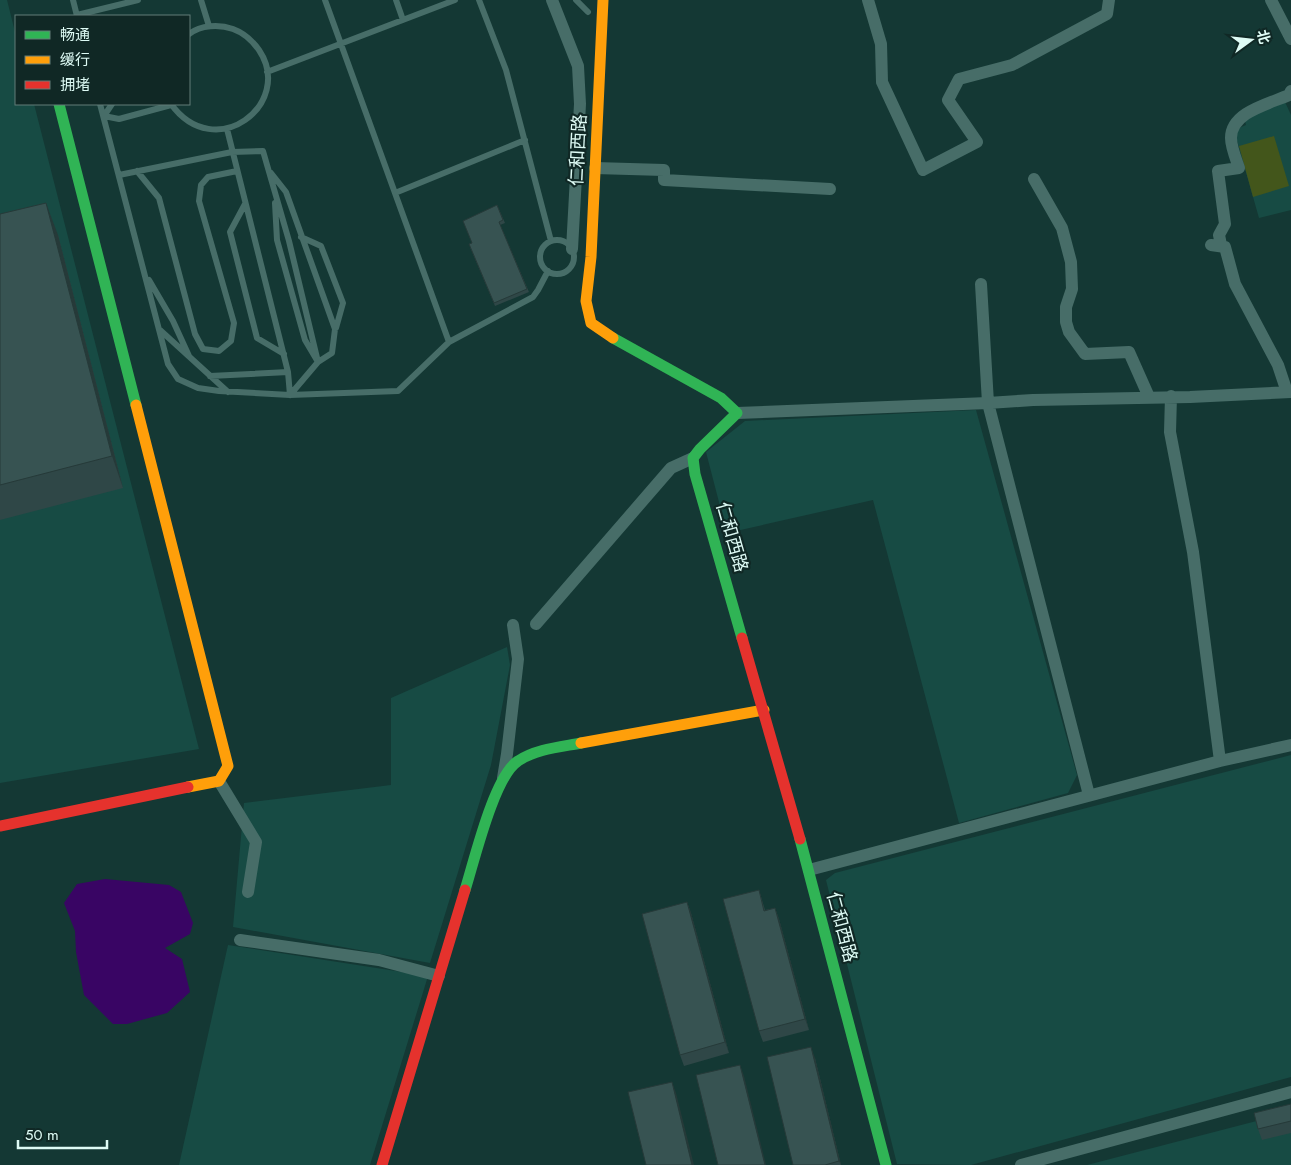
<svg xmlns="http://www.w3.org/2000/svg" width="1291" height="1165" font-family="Jost,'Noto Sans SC',sans-serif">
<rect width="100%" height="100%" fill="#143834"/>
<!-- built -->
<path fill="#174b44" d="M0 0H7L16 36V104H34L199 749 0 783Z
M1285 102 1291 115V210L1259 218 1234 130 1246 125 1244 117Z
M976 410 1077 775 1068 793 959 823 873 500 727 533 706 452 745 421Z
M507 647 510 665 491 765 430 963 233 927 244 803 391 785V698Z
M1291 755V1077L971 1165 897 1164 826 880 835 873Z
M228 945 428 976 370 1165H179Z
M1291 1112V1165H1087Z"/>
<!-- green -->
<path fill="#43561b" d="M1274 136 1289 186 1253 197 1239 146Z"/>
<!-- water -->
<path fill="#390564" d="M105 879 169 885 181 892 193 923 190 934 165 948 182 959 190 992 167 1013 127 1024H113L84 995 76 952 75 931 64 903 77 884Z"/>
<g fill="none" stroke-linecap="round" stroke-linejoin="round">
<!-- lane -->
<path stroke="#476d68" stroke-width="6" d="M73 0 77 16
M201 0 209 26
M325 0 449 342
M396 0 403 20
M479 0 506 70 551 241
M576 0 588 12
M77 15 138 0
M267 72 455 0
M100 104 168 364 178 379 198 388 219 391 290 395 398 391 449 342 533 297 538 290 548 271
M112 104 104 116 119 119 171 105
M171 104C215 165 295 104 259 50 252 40 244 33 233 29 219 24 201 25 189 34
M227 129 288 372 290 395
M137 171 159 198 195 334 203 349 219 351 231 341 234 323 199 201 201 185 208 177 237 171
M271 173 286 192 335 329 332 353 318 362 305 340 277 240 275 203
M119 175 232 152 263 151 289 241 318 362 290 395
M395 193 525 140
M245 204 230 232 257 338 284 354
M301 237 321 246 343 303 336 328
M540 257a17 17 0 1 1 34 0a17 17 0 1 1-34 0Z
M149 280 173 321 189 356
M160 330 228 392
M210 376 288 372"/>
<!-- street -->
<path stroke="#476d68" stroke-width="12" d="M552 0 578 66 580 104 572 249
M868 0 881 44 882 82 923 170 977 142 948 100 959 79 1012 65 1107 14 1109 0
M1271 0 1291 39
M595 168 664 170V180L830 189
M1034 179 1062 228 1071 262 1072 289 1066 307V322L1069 332 1085 354 1129 352 1149 397
M1211 245 1225 247 1235 284 1278 365 1287 392
M1221 245 1219 235 1225 224 1218 171 1239 168C1236 159 1231 147 1231 138 1231 112 1269 104 1289 95L1291 91
M981 284 988 403 1089 795
M1171 396 1170 432 1193 552 1220 761
M737 413 988 403 1033 400 1190 397 1291 392
M536 624 671 468 693 458
M503 778 507 754 518 659 513 625
M219 781 256 842 248 892
M809 870 1220 761 1291 745
M240 940 379 960 439 976
M1021 1165 1291 1092"/>
<!-- fast -->
<path stroke="#30b455" stroke-width="11" d="M59 104 136 405
M613 338 721 398 737 413 700 449 693 458 695 474 742 638
M800 839 886 1165
M465 890C474 862 494 776 518 761 536 749 560 747 581 743"/>
<!-- slow -->
<path stroke="#ff9f0a" stroke-width="11" d="M603 0 591 257 586 301 591 323 613 338
M136 405 228 766 219 781 188 787
M581 743 764 710"/>
<!-- jam -->
<path stroke="#e5322d" stroke-width="11" d="M742 638 800 839
M0 826 188 787
M382 1165 465 890"/>
</g>
<!-- wall -->
<path fill="#2f4747" d="M497 205 505 223 500 225 529 292 495 306 470 247 472 243Z
M0 214 58 235 123 488 0 520Z
M759 890 765 910 775 908 779 919 809 1030 763 1042 759 1031Z
M687 902 691 913 729 1053 684 1066 680 1055Z
M815 1058 841 1165H793Z
M1291 1104V1133L1262 1140 1258 1129Z"/>
<!-- shaded-wall -->
<path fill="#263a39" d="M46 203 58 235 123 488 112 456Z
M687 902 691 913 729 1053 725 1042Z
M775 908 779 919 809 1030 805 1019Z
M811 1047 815 1058 841 1165 839 1161Z
M740 1065 744 1076 766 1165H765Z
M672 1082 676 1093 694 1165H692Z"/>
<!-- building -->
<path fill="#375352" stroke="#263a39" d="M46 203 112 456 0 485V214Z
M497 205 503 220 499 222 527 289 494 303 469 244 472 243 463 221Z
M759 890 764 911 775 908 805 1019 759 1031 723 899Z
M687 902 725 1042 680 1055 642 914Z
M811 1047 839 1161 825 1165H793L767 1057Z
M740 1065 765 1165H718L696 1075Z
M672 1082 692 1165H646L628 1092Z
M1291 1104V1121L1258 1129 1254 1113Z"/>
<g text-anchor="middle" stroke-width="4.5" stroke-linejoin="round" paint-order="stroke">
<!-- street labels -->
<g font-size="18" fill="#defbf5" stroke="#102825">
<text transform="translate(578 150) rotate(-87)" y="6">仁和西路</text>
<text transform="translate(732 537) rotate(74)" y="6">仁和西路</text>
<text transform="translate(842 927) rotate(75)" y="6">仁和西路</text>
</g>
</g>
<!-- legend -->
<rect x="15" y="15" width="175" height="90" fill="#102825" stroke="#627c78"/>
<rect x="25" y="31" width="25" height="8" fill="#30b455" stroke="#627c78"/>
<text x="60" y="40" font-size="15" fill="#defbf5">畅通</text>
<rect x="25" y="56" width="25" height="8" fill="#ff9f0a" stroke="#627c78"/>
<text x="60" y="65" font-size="15" fill="#defbf5">缓行</text>
<rect x="25" y="81" width="25" height="8" fill="#e5322d" stroke="#627c78"/>
<text x="60" y="90" font-size="15" fill="#defbf5">拥堵</text>
<!-- north arrow -->
<g transform="translate(1251 40) rotate(75)" stroke="#102825" stroke-width="4" paint-order="stroke">
<path d="M0-4L9 19L0 12L-9 19Z" fill="#defbf5"/>
<text y="-8" font-size="14" font-weight="bold" text-anchor="middle" fill="#defbf5">北</text>
</g>
<!-- scale -->
<path d="M18 1140v8h89v-8" fill="none" stroke="#defbf5" stroke-width="2.5"/>
<text x="25" y="1140" font-size="15" fill="#defbf5" stroke="#102825" stroke-width="4" paint-order="stroke">50 m</text>
</svg>
